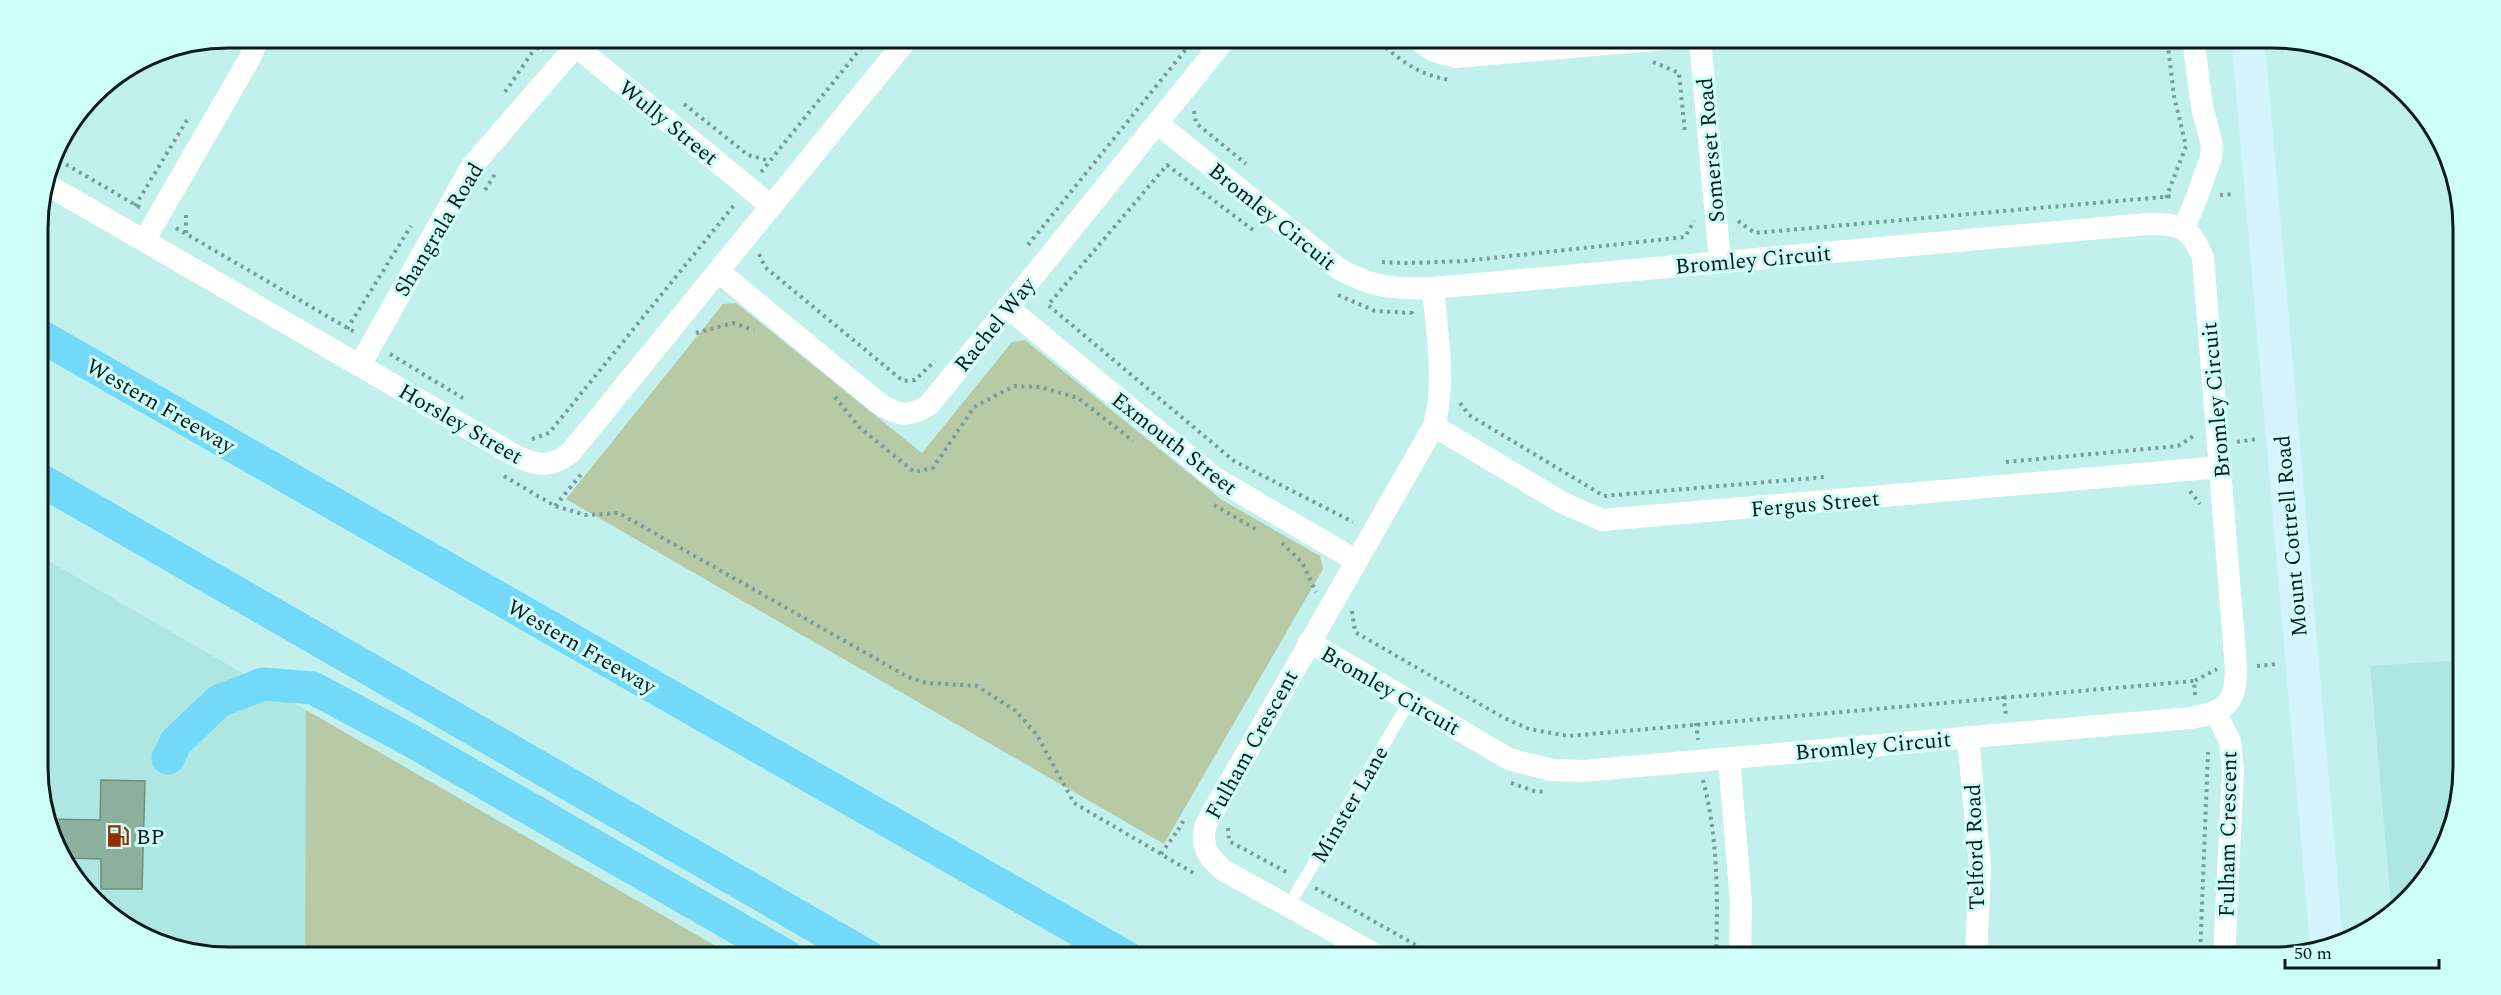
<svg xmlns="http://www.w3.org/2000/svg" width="2501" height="995" font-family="Spectral,serif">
<rect width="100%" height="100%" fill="#c2f1ed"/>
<!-- built -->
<path fill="#aee6e1" d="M40 556 306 710 305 957H228L166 947 85 892 41 804Z
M2463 660V767L2453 829 2424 883 2392 915 2370 666Z"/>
<!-- green -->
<path fill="#b7caa5" d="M1432 38H1521L1451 44Z
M736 303 922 453 1012 342 1025 340 1222 500 1320 556 1323 569 1164 844 566 499 723 304Z
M306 710 735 957H305Z"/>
<!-- building -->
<path fill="#8db09c" stroke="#6e907c" stroke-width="1.5" d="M101 780 145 781 142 889H101V859L68 858 48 819 100 820Z"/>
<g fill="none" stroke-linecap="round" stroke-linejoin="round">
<!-- path -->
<path stroke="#7a9e9b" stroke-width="4" stroke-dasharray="3 4.5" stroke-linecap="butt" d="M525 38 543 52
M1374 38C1400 59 1416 75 1451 80
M928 47 935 38
M1653 62 1679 73 1685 133
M505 92 536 47
M684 104 748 155 770 161
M1194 111 1196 123 1246 164
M53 157 141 208
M761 172 869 38
M485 190 495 174
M2220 195 2235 194
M2166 198 2186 146 2174 96 2167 38
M135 206 187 120
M1738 221 1755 233 2174 196
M176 228 356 333
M1253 230 1167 165 1048 305 1234 461 1353 522
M186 233V211
M1028 245 1195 38
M759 254 765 267 903 381 915 380 935 361
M1382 262 1405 263 1464 261 1685 237 1694 221
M1338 295 1375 311 1412 313V318
M347 329 411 226
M696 333 733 323 754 330
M390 354 466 400
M835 397 859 427 914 472 933 468 974 407 1014 386 1041 387 1078 398 1133 441
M1460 403 1469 415 1604 496 1825 477
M532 439 549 433 735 204
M2237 442 2257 439
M2006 462 2178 446 2195 435
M504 476 555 506 586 515 619 513 908 677 927 683 977 686 1016 711 1037 735 1074 803 1195 874
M2190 491 2200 504
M1214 505 1259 531
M555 506 583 472
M1282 543 1302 562 1316 592
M1352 611 1355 632 1504 718 1529 729 1568 736 2194 681
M2257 666 2276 664
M2195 695 2194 681 2217 669
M2003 696 2006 715
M1696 723 1698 740
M1703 780C1718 836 1718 900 1716 957
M1511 783 1534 791 1547 792
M1228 828 1229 841 1290 874
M1178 830 1185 818
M1161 854 1178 830
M1315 888 1437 957
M2200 957 2208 752"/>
<!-- lane -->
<path stroke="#fff" stroke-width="12" d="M1288 907 1409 702"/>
<!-- street -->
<path stroke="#fff" stroke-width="22" d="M566 38 771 206
M1415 38 1434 51 1455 57 1677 38
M1700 38 1720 262
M1157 123 1339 269C1373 288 1395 289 1433 288L2147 224C2180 224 2190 226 2203 258L2236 668C2236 706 2224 712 2190 718L1583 771 1552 770 1509 759 1309 642
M46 184 516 456C537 466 553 468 571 452L908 38
M2184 228 2197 197 2211 157 2212 145 2202 107 2193 38
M144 241 250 58 258 38
M718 271 877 402C897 416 908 418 929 405L1226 38
M1007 307 1215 478 1357 561
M360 365 472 166 576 46
M1434 426 1561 502 1602 520 2221 467
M2216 714 2230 741 2233 771 2224 957
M1968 737 1980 866 1976 957
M1729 758 1741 902 1740 957
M1380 957 1223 870C1207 856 1200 845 1206 824L1434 426C1446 381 1437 334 1433 288"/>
<!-- secondary -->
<path stroke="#d5f4fd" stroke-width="33" d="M2248 38 2327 949"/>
<!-- highway -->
<path stroke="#72d9f8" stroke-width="33" d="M39 335 1126 957
M39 479 869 957
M168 758 176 742 219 701 263 684 313 688 410 740 788 957"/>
</g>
<!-- icons -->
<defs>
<g id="fuel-bare" transform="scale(1.8)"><path d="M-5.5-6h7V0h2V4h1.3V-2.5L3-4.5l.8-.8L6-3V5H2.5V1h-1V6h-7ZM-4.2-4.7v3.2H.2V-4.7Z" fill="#942e02" stroke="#cffefa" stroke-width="2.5" paint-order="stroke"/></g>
</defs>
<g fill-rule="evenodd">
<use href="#fuel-bare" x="118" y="836"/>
</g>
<g text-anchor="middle" stroke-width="6" stroke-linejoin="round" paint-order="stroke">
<!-- street labels -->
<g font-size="22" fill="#0a1c1b" stroke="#cffefa">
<text transform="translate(669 122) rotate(39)" y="8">Wully Street</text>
<text transform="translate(1710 150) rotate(-95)" y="8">Somerset Road</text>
<text transform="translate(1273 216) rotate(39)" y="8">Bromley Circuit</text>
<text transform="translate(438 229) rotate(-59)" y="8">Shangrala Road</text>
<text transform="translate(1753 259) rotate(-5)" y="8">Bromley Circuit</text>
<text transform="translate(994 324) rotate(-51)" y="8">Rachel Way</text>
<text transform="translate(2215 400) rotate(-95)" y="8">Bromley Circuit</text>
<text transform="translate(161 405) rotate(30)" y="8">Western Freeway</text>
<text transform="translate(461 423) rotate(30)" y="8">Horsley Street</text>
<text transform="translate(1175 443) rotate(38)" y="8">Exmouth Street</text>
<text transform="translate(1815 503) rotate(-5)" y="8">Fergus Street</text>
<text transform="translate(2290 536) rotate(-95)" y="8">Mount Cottrell Road</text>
<text transform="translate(582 646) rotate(30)" y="8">Western Freeway</text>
<text transform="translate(1391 690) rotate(30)" y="8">Bromley Circuit</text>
<text transform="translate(1251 744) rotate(-61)" y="8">Fulham Crescent</text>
<text transform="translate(1873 745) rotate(-5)" y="8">Bromley Circuit</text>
<text transform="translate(1349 804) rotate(-60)" y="8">Minster Lane</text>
<text transform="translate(2227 834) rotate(-89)" y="8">Fulham Crescent</text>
<text transform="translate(1974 847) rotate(-92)" y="8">Telford Road</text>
</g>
<!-- poi labels -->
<g font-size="22" fill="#0a1c1b" stroke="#cffefa" text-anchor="start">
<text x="136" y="844">BP</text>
</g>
</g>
<!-- crop -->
<path d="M0 0H2501V995H0ZM228 48H2273A180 180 0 0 1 2453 228V767A180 180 0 0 1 2273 947H228A180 180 0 0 1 48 767V228A180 180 0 0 1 228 48Z" fill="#cffefa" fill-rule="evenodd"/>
<path fill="none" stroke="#0a1c1b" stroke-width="3" d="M228 48H2273A180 180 0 0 1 2453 228V767A180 180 0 0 1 2273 947H228A180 180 0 0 1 48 767V228A180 180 0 0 1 228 48Z"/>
<!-- scale -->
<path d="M2285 959v9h154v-9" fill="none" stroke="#0a1c1b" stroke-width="3"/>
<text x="2294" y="959" font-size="18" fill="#0a1c1b" stroke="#cffefa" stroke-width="4.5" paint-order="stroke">50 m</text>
</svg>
